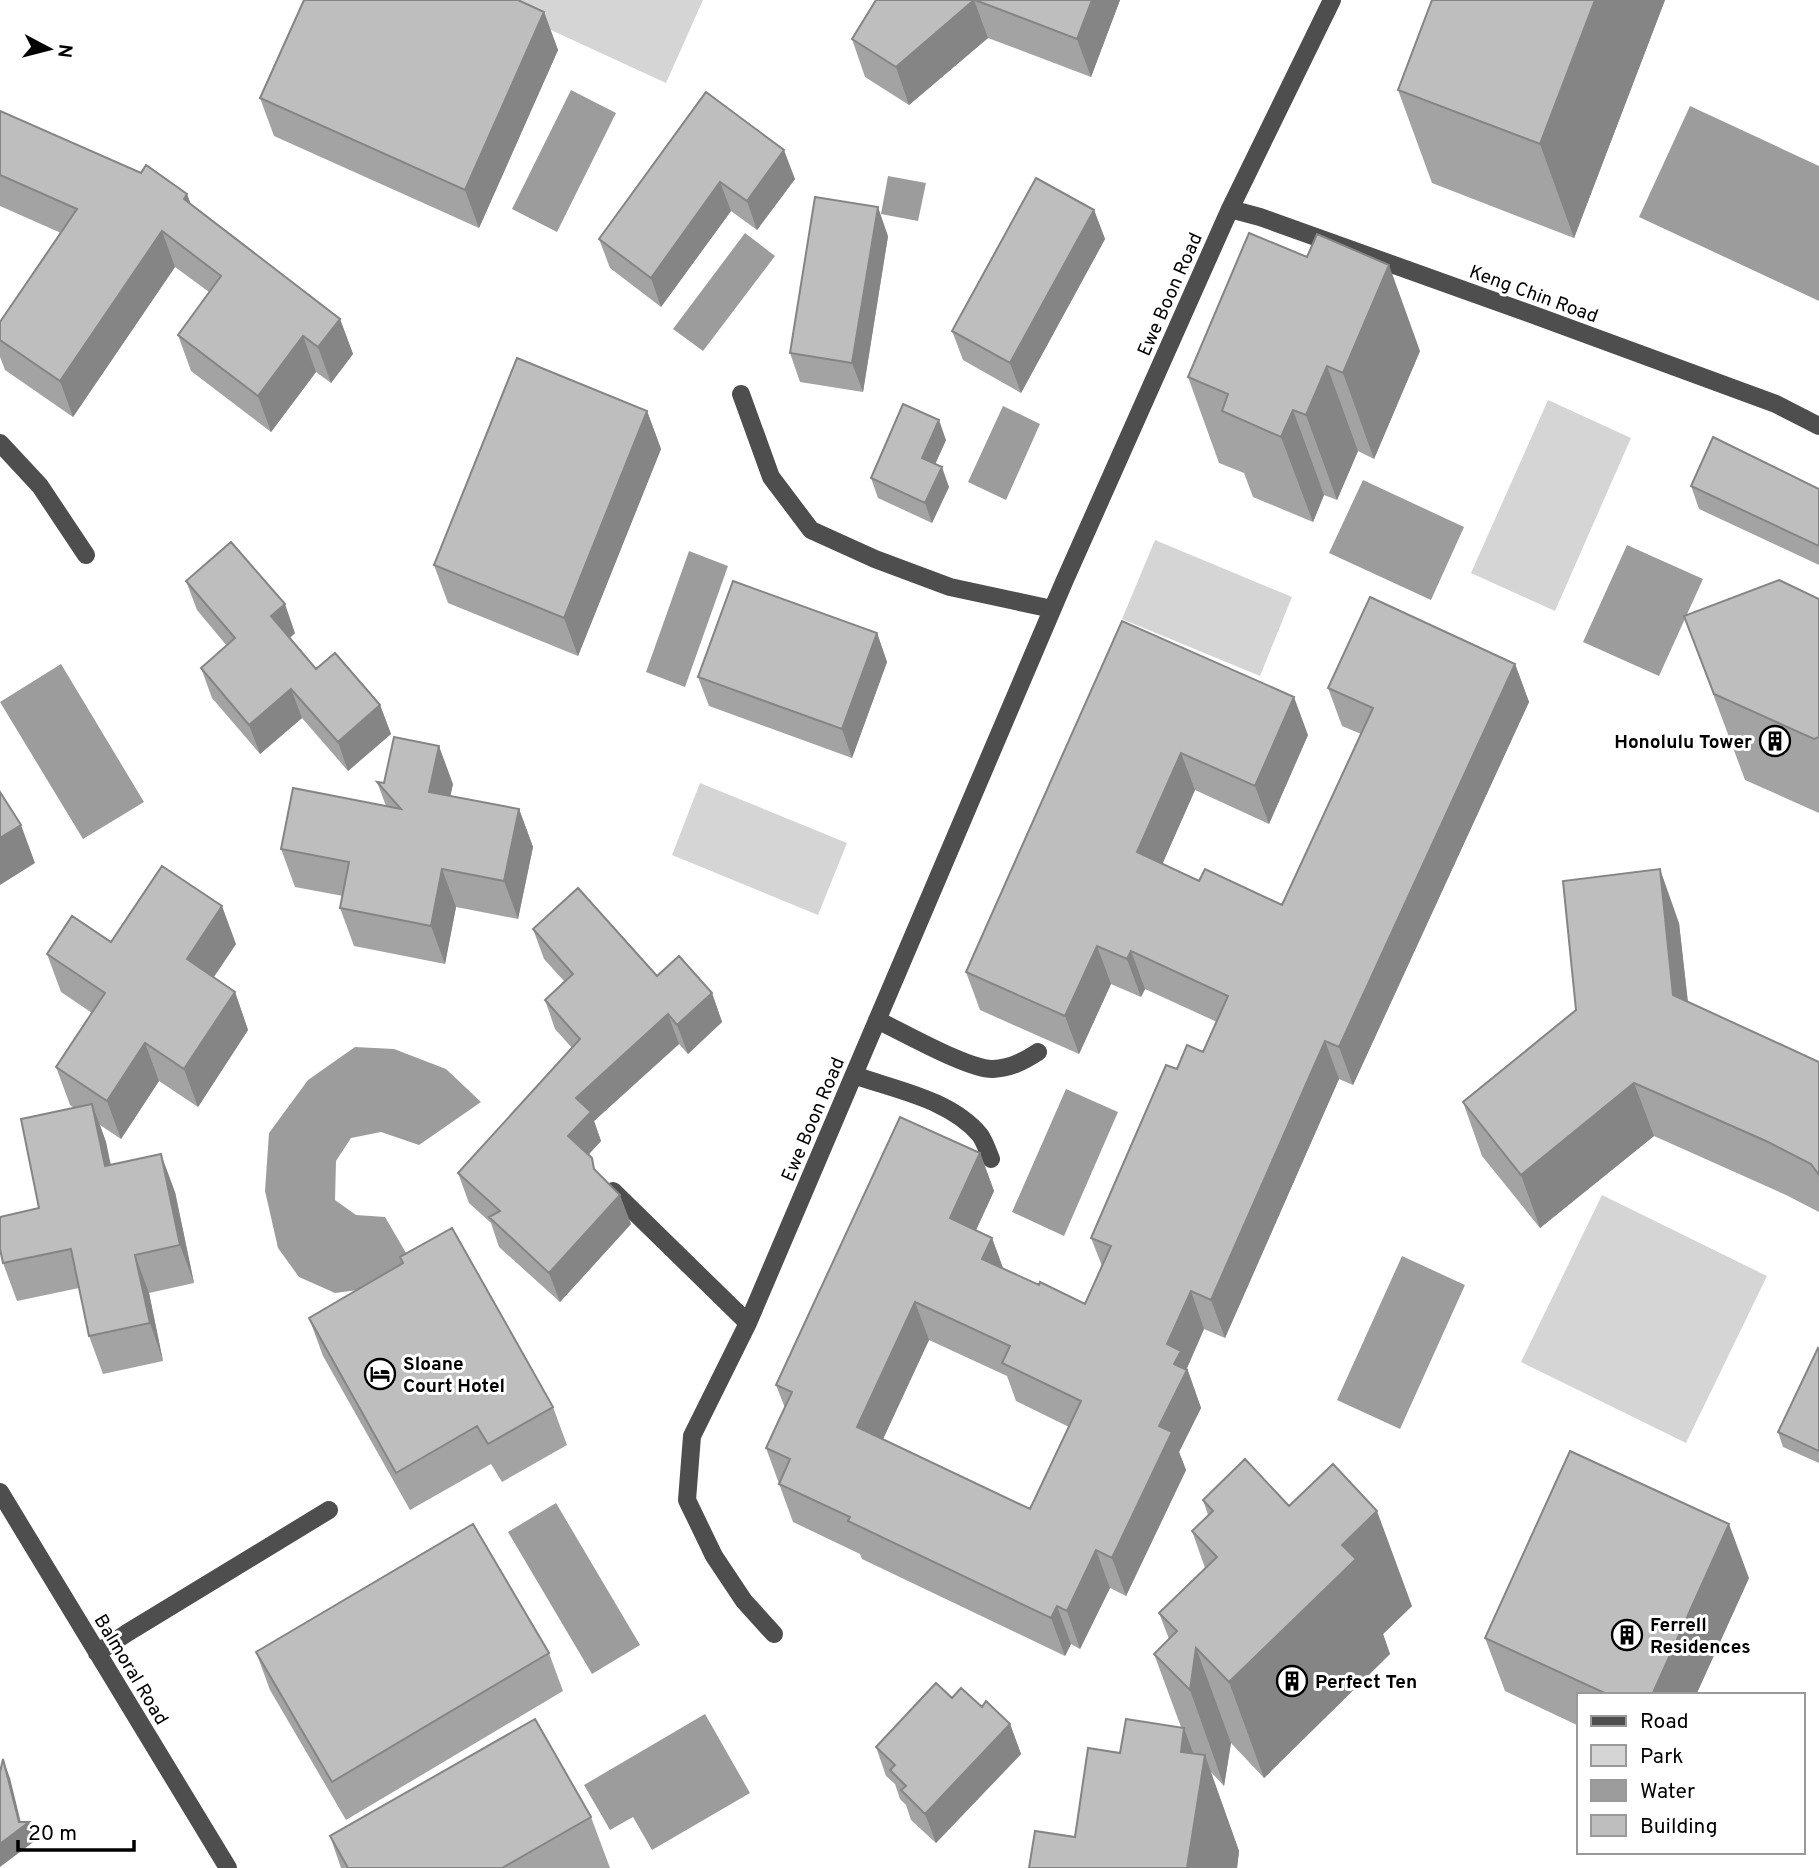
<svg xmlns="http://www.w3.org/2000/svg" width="1819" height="1868" font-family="Overpass,sans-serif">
<rect width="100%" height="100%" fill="#fff"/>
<!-- green -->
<path fill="#d5d5d5" d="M486 0H703L666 83Z
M1548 400 1631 438 1555 611 1471 573Z
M1155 540 1292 597 1260 676 1122 619Z
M700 783 847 843 818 915 672 855Z
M1602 1195 1767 1276 1686 1443 1521 1362Z"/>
<!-- water -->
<path fill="#9c9c9c" d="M571 90 616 113 557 232 512 209Z
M1690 106 1819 166V301L1639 217Z
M888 176 926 183 918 221 881 214Z
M745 233 775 256 703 351 673 329Z
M1003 406 1040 424 1006 500 968 482Z
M1363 480 1464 527 1431 600 1329 553Z
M1627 545 1703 579 1659 676 1583 642Z
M689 551 728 566 685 687 646 672Z
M61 664 144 802 83 839 0 702Z
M355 1047 394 1049 446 1069 481 1102 419 1145 381 1132 351 1138 336 1161 335 1200 356 1215 385 1217 416 1270 381 1287 335 1293 299 1277 278 1248 265 1191 269 1133 308 1080Z
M1066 1089 1118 1112 1064 1236 1012 1212Z
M1402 1256 1465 1285 1400 1429 1337 1400Z
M556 1503 640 1645 592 1674 508 1532Z
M705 1714 750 1793 652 1850 633 1817 610 1830 584 1785Z"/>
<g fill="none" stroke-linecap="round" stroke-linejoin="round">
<!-- minor -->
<path stroke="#4e4e4e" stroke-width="18" d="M1230 209 1260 217 1542 318 1776 404 1819 426
M741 394 771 477 811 530 875 559 950 587 1052 609
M0 443 40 486 86 555
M877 1020C903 1032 969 1070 993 1069 1011 1068 1024 1061 1038 1052
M854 1075C895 1090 950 1099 980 1135 985 1142 988 1152 991 1159
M613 1191 748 1323
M0 1492 228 1868
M774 1634 744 1601 714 1556 687 1500 692 1436 748 1323 1064 582 1230 209 1332 0
M97 1653 127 1633 329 1510"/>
</g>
<!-- wall -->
<path fill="#a3a3a3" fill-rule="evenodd" d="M876 0H1120L1091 77 988 38 909 105 865 77 852 39Z
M1432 0H1665L1574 238 1432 183 1398 90Z
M544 12 558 50 479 228 274 136 260 98Z
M706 92 795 179 757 230 731 211 661 307 610 268 599 239Z
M0 111 187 194 191 205 340 319 353 354 331 383 316 372 271 432 191 371 178 335 209 292 175 267 73 417 5 370 0 357V322L61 233 0 206Z
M1094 210 1105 239 1021 393 963 360 952 331Z
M888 236 863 392 800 382 790 353Z
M1420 351 1374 459 1358 451 1337 500 1324 495 1313 522 1253 497 1244 473 1219 463 1188 377Z
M647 411 661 449 578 656 448 603 434 565Z
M946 440 935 464 949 487 932 523 878 498 871 478Z
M1691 486 1819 489V565L1699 509Z
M186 581 295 633 290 638 316 669 380 705 391 734 348 771 302 718 260 754 212 698 201 668 227 646 197 610Z
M1819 599V813L1745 780 1684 616Z
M1122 621 1308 735 1269 824 1195 790 1162 864 1199 881 1282 905 1361 734 1342 726 1328 688 1515 664 1529 702 1353 1085 1339 1079 1225 1338 1204 1329 1187 1368 1201 1408 1179 1452 1186 1470 1126 1596 1110 1588 1080 1649 1071 1644 1065 1656 862 1559 860 1554 793 1522 766 1448 785 1408 776 1385 980 1153 994 1191 976 1230 992 1238 1003 1269 1085 1304 1102 1266 1091 1238 1177 1069 1203 1052 1217 1022 1145 989 1141 997 1111 984 1079 1054 980 1010 966 972ZM929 1340 1007 1376 1016 1401 1069 1427 1030 1509 883 1439Z
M877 633 887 662 852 758 709 706 698 677Z
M377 782 384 783 453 784 450 796 519 809 533 847 518 919 456 907 445 964 354 946 340 908 343 896 295 887 281 849 386 806Z
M1679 923 1688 1002 1819 1062V1212L1786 1195 1654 1136 1540 1228 1482 1156 1463 1102 1576 1010Z
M533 929 657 976 712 993 722 1022 688 1054 679 1044 594 1121 601 1141 588 1155 597 1173 631 1224 560 1302 499 1247 491 1223 469 1203 458 1173 572 1048 555 1029 545 1000 564 981 544 959Z
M111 942 236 944 214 977 235 992 248 1030 198 1107 159 1081 121 1139 100 1125 106 1142 110 1165 175 1192 194 1283 149 1293 163 1361 103 1374 89 1336 79 1288 17 1301 3 1263 39 1208 74 1108 70 1105 56 1067 92 1013 61 992 47 954Z
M400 1257 553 1407 567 1445 502 1482 491 1464 410 1510 323 1356 309 1318 402 1264Z
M1819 1349V1463L1783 1447 1778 1432Z
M1203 1500 1289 1506 1412 1606 1383 1634 1390 1654 1264 1778 1231 1743 1224 1786 1210 1771 1239 1851 1237 1868 1075 1837 1120 1753 1181 1727 1154 1654 1169 1639 1159 1613 1205 1568 1192 1531 1208 1515Z
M1749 1578 1696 1695H1579V1726L1505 1691 1485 1638Z
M256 1652 549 1653 563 1691 346 1820 270 1690Z
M952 1698 982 1707 1010 1724 1021 1754 936 1843 911 1820 906 1805 900 1799 895 1784 886 1776 876 1747Z
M591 1817 610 1868H341L330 1836Z"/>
<!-- shaded-wall -->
<path fill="#858585" d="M974 0 988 38 909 105 896 67Z
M1092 0H1120L1091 77 1077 39Z
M1595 0H1665L1574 238 1540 144Z
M544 12 558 50 479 228 465 190Z
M784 150 795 179 757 230 747 201Z
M720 182 731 211 661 307 651 278Z
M187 194 200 230 184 199Z
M878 207 888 236 863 392 852 363Z
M1094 210 1105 239 1021 393 1010 363Z
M162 231 175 267 73 417 60 381Z
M1389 265 1420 351 1374 459 1343 373Z
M340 319 353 354 331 383 318 347Z
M303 336 316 372 271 432 258 396Z
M1327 366 1358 451 1337 500 1306 415Z
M1293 410 1324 495 1313 522 1281 437Z
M647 411 661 449 578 656 564 618Z
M939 420 946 440 929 478 922 458Z
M942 467 949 487 932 523 925 503Z
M285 604 295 633 281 645 271 616Z
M877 633 887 662 852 758 842 729Z
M1515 664 1529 702 1353 1085 1339 1047Z
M291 689 302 718 260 754 249 725Z
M1294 697 1308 735 1269 824 1255 786Z
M380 705 391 734 348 771 338 742Z
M439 746 453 784 443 830 429 792Z
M1181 753 1195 790 1151 890 1137 852Z
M519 809 533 847 518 919 504 881Z
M21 825 35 863 0 885V838Z
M442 869 456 907 445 964 431 926Z
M1660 869 1679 923 1693 1049 1673 995Z
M222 906 236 944 200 997 187 959Z
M1097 946 1111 984 1079 1054 1065 1016Z
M1131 951 1145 989 1141 997 1127 959Z
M235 992 248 1030 198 1107 184 1069Z
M712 993 722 1022 688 1054 677 1025Z
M668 1014 679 1044 594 1121 601 1141 579 1165 568 1136 576 1098Z
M1325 1041 1339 1079 1225 1338 1211 1300Z
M145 1043 159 1081 121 1139 107 1101Z
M1634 1083 1654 1136 1540 1228 1521 1175Z
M92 1104 106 1142 119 1204 105 1166Z
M980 1153 994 1191 964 1256 950 1218Z
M161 1154 175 1192 194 1283 180 1245Z
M620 1195 631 1224 560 1302 549 1273Z
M992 1238 1006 1276 982 1259Z
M135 1255 149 1293 163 1361 150 1323Z
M1191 1291 1204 1329 1187 1368 1201 1408 1179 1452 1186 1470 1126 1596 1112 1558 1159 1426 1167 1344Z
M915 1302 929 1340 871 1465 857 1427Z
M1377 1511 1412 1606 1383 1634 1390 1654 1264 1778 1229 1682 1342 1545Z
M1729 1524 1749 1578 1696 1695H1652Z
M1096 1550 1110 1588 1080 1649 1067 1611Z
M1057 1606 1071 1644 1065 1656 1051 1618Z
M1196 1648 1231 1743 1224 1786 1190 1690Z
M1010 1724 1021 1754 936 1843 925 1814Z
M1184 1728 1201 1775 1205 1755 1239 1851 1237 1868H1187L1181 1752Z
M3 1759 10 1778 22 1827 29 1822 36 1840 0 1867V1844L19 1822Z"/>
<!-- building -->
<path fill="#bebebe" stroke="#858585" stroke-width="2" fill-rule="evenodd" d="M304 0H518L544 12 465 190 260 98Z
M876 0H974L896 67 852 39Z
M975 0H1092L1077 39Z
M1432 0H1595L1540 144 1398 90Z
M706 92 784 150 747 201 720 182 651 278 599 239Z
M0 111 141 173 146 165 187 194 184 199 340 319 318 347 303 336 258 396 178 335 221 276 162 231 60 381 0 340V322L77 209 0 175Z
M1036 178 1094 210 1010 363 952 331Z
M815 197 878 207 852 363 790 353Z
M1249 233 1307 257 1317 234 1389 265 1343 373 1327 366 1306 415 1293 410 1281 437 1222 411 1228 394 1188 377Z
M517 358 647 411 564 618 434 565Z
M903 404 939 420 922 458 942 467 925 503 871 478Z
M1713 437 1819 489V546L1691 486Z
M231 542 285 604 271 616 316 669 335 653 380 705 338 742 291 689 249 725 201 668 235 638 186 581Z
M1779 580 1819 599V737L1814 739 1714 694 1684 616Z
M733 581 877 633 842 729 698 677Z
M1370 597 1515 664 1339 1047 1325 1041 1211 1300 1191 1291 1167 1344 1181 1351 1174 1364 1187 1370 1159 1426 1172 1432 1112 1558 1096 1550 1067 1611 1057 1606 1051 1618 848 1521 850 1517 779 1484 790 1459 766 1448 792 1392 776 1385 900 1117 980 1153 950 1218 992 1238 982 1259 1039 1285 1040 1282 1085 1304 1111 1246 1091 1238 1166 1065 1177 1069 1187 1045 1203 1052 1228 996 1131 951 1127 959 1097 946 1065 1016 966 972 1122 621 1294 697 1255 786 1181 753 1137 852 1199 881 1205 869 1282 905 1373 708 1328 688ZM915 1302 1010 1346 1002 1363 1081 1401 1030 1509 857 1427Z
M394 737 439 746 429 792 519 809 504 881 442 869 431 926 340 908 349 862 281 849 293 788 401 809 377 782 384 783Z
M0 792 21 825 0 838Z
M162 866 222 906 187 959 235 992 184 1069 145 1043 107 1101 56 1067 105 993 47 954 72 916 111 942Z
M1660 869 1673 995 1819 1062V1175L1811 1164 1766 1141 1634 1083 1521 1175 1463 1102 1576 1010 1563 881Z
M578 888 657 976 679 956 712 993 677 1025 668 1014 576 1098 591 1112 568 1136 592 1158 594 1169 620 1195 549 1273 489 1217 500 1211 458 1173 580 1039 545 1000 573 974 533 929Z
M92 1104 105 1166 161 1154 180 1245 135 1255 150 1323 89 1336 71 1249 3 1263 0 1249V1217L39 1208 21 1119Z
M452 1228 553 1407 488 1444 477 1426 396 1473 309 1318 403 1263 400 1257Z
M1818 1348 1819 1349V1451L1778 1432Z
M1570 1451 1729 1524 1652 1695H1609L1485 1638Z
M1245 1459 1289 1506 1333 1464 1377 1511 1342 1545 1356 1559 1229 1682 1196 1648 1190 1690 1154 1654 1177 1631 1159 1613 1217 1557 1192 1531 1213 1511 1203 1500Z
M473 1524 549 1653 332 1782 256 1652Z
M936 1683 952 1698 961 1688 982 1707 986 1701 1010 1724 925 1814 901 1790 906 1786 890 1770 895 1765 876 1747Z
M535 1719 591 1817 502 1868H348L330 1836Z
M1126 1719 1184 1728 1181 1752 1205 1755 1187 1868H1029L1035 1831 1075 1837 1088 1748 1120 1753Z
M3 1759 19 1822H29L0 1844V1772Z"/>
<!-- icons -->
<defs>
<g id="building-ring" transform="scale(1.575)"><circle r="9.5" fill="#fff" stroke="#000" stroke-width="1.5"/><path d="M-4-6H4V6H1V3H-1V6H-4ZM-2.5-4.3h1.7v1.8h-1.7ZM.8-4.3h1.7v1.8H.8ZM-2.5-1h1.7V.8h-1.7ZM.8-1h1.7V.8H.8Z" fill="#000"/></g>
<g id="hotel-ring" transform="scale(1.575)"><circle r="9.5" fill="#fff" stroke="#000" stroke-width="1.5"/><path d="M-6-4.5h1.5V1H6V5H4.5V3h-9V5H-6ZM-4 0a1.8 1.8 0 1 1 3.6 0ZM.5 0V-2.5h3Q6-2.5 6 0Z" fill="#000"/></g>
</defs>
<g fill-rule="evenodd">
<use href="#building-ring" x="1775" y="741"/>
<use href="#hotel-ring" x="380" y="1374"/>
<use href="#building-ring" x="1627" y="1635"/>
<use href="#building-ring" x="1292" y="1681"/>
</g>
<g text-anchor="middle" stroke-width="6" stroke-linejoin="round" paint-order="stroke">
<!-- street labels -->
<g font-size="19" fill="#000" stroke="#fff">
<text transform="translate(1534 293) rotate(20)" y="7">Keng Chin Road</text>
<text transform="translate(1169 294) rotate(-66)" y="7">Ewe Boon Road</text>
<text transform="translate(812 1119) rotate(-67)" y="7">Ewe Boon Road</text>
<text transform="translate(132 1669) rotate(59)" y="7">Balmoral Road</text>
</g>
<!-- poi labels -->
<g font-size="19" font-weight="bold" fill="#000" stroke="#fff" text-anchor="start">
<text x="1752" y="748" text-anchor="end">Honolulu Tower</text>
<text x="403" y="1370">Sloane<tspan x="403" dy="22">Court Hotel</tspan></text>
<text x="1650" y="1631">Ferrell<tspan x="1650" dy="22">Residences</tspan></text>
<text x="1315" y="1688">Perfect Ten</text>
</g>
</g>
<!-- legend -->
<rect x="1577" y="1693" width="228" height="161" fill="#ffffff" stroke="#999999" stroke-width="2"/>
<rect x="1591" y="1716" width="35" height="10" fill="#4e4e4e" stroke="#999999" stroke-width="2"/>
<text x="1640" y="1728" font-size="21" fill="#000000">Road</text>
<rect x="1591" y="1745" width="35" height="21" fill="#d5d5d5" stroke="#999999" stroke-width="2"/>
<text x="1640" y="1763" font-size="21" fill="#000000">Park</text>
<rect x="1591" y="1780" width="35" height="21" fill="#9c9c9c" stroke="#999999" stroke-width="2"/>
<text x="1640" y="1798" font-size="21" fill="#000000">Water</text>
<rect x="1591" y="1815" width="35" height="21" fill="#bebebe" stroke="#999999" stroke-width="2"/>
<text x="1640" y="1833" font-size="21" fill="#000000">Building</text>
<!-- north arrow -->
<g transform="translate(49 49) rotate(97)" stroke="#ffffff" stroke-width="5" paint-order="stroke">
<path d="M0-5L12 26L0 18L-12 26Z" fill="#000000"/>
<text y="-10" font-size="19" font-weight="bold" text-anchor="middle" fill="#000000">N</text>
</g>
<!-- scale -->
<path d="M18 1840v10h116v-10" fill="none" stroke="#000000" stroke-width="3.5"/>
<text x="28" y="1840" font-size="21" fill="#000000" stroke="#ffffff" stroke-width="5" paint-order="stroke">20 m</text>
</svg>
